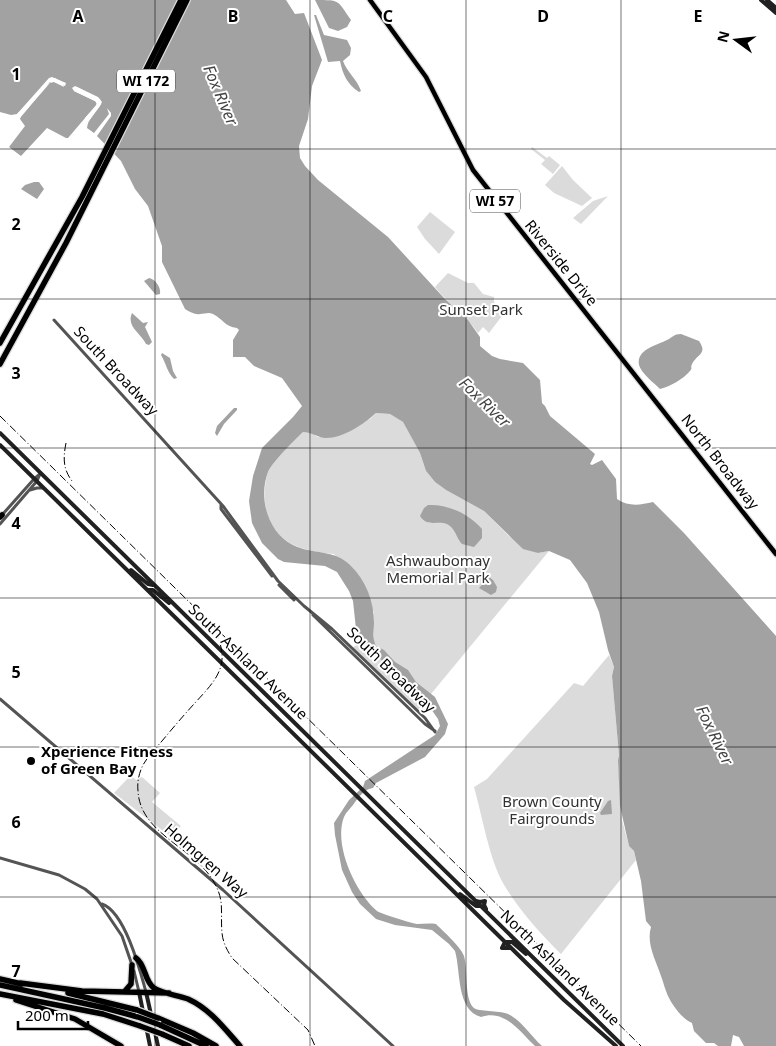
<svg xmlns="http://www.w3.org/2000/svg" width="776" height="1046" font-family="'Noto Sans',sans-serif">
<rect width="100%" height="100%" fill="#fff"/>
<!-- green -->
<path fill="#dbdbdb" d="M532 147 547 158 549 156 560 165 553 174 541 164 545 160 531 149Z
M562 166 573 180 592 198 582 206 554 193 545 185Z
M608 196 581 224 573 218 593 201Z
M430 212 455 232 439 254 425 239 417 227Z
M448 273 468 283H474L483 294 494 297V302L505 312 489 333 483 327 478 333C466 315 448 304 435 287Z
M376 413 390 414 403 422 420 453 426 471 435 482 446 490 484 511 510 537 538 553 549 551 417 711 352 648 365 640H374V612L334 554C300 551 269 542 265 502 264 493 265 481 268 472 273 461 294 441 303 432H309L318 437 370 419Z
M609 655 614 667 612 676 619 755 618 760 622 820 629 846 634 851 636 860 561 954C540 933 518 909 503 883 489 858 482 815 474 787L487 779 574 683 583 686Z
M131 775 136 780 142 777 160 793 152 802 181 826 171 837 114 793Z"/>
<!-- water -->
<path fill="#a2a2a2" d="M0 0H286L295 14 304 13 322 60 312 86 308 119 299 146 300 158 305 166 318 180 388 237 444 298 468 320 480 337V346L492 356 500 359 523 363 540 380 542 403 545 406 550 416 595 454 590 464 592 465 602 460 616 479 617 499C629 507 640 505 653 502L684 533 776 636V1046H744L739 1037 733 1035 731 1046H718L714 1043H706L694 1031 692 1023C682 1019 670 1003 666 991 664 986 663 981 661 976 656 960 646 944 651 927L646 921 641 881 634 851 629 846 620 806 618 760 619 755 612 676 614 667 608 650 599 612 587 583 570 560 549 551 538 553 523 549 484 511 446 490 435 482 426 471 420 453 403 422 390 414 376 413C364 424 343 438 326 438 318 438 312 432 303 432 294 441 273 461 268 472 258 498 268 533 293 545 313 555 334 549 350 565 366 580 374 602 374 623 374 631 372 638 376 646L384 650 395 662 408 670 416 682 435 697 448 724 445 734 425 757 376 783 373 788C364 789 358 798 353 805 350 809 346 812 344 817 333 845 356 893 377 911 382 914 411 923 417 924 423 924 430 923 436 924 443 931 461 947 464 956 468 969 464 1000 474 1008 479 1012 498 1010 508 1014 522 1021 531 1036 542 1046H535C519 1031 505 1009 481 1017 456 1010 461 971 455 951L449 944 432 930 395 925 376 919 360 904 352 892 342 870 335 835 334 823 349 800 363 787 365 781 435 735 440 726 438 719 429 706 372 651 356 629 353 601 349 591 337 572 325 566 284 562 278 559 262 543 252 523 249 501 253 476 262 448 293 417 302 406 282 378 254 366 245 357H233V340L239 330 237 328C225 327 223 319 213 314 208 312 205 314 200 314 195 315 190 312 185 309L162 262V246L148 206 135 189 121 161 97 136 111 116V113L107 108 109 114 94 133 87 128C88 118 96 112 101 104L100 99 77 87 74 91 95 101 97 104 68 138H66L47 128 21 156 9 147 25 126 20 119 21 116 50 83 54 82 64 87 62 82 55 78 17 114 11 115 0 112Z
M315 0C341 0 337 0 351 20L347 27 338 31 329 28Z
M314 15H316L324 35 347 40 351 48 350 55 343 61C347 72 357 79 361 91L359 92C347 84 343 75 340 61L328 62Z
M34 182H39L44 189 37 199 21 189 25 185Z
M149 278C156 280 161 287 160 294L156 295 144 281Z
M132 313 143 323 148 322 145 327 152 342 149 345 146 344C141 333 126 327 132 313Z
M681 334 699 341C708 354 697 354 692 364 690 369 693 367 690 371 682 380 671 386 660 389 654 383 641 373 639 365 636 349 658 345 667 340 673 337 674 334 681 334Z
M162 353 170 358 173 371 177 378 174 379C167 372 166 363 161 355Z
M234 408H237V410L224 424 217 436 215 433 217 426Z
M428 505C448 504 469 514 482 529V538L474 547 462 544C457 539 456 531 450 526 440 518 428 529 420 516L424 508Z
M489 577 493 580 497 587 496 592 491 595 479 588Z
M611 800 612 814 601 815 600 813 608 801Z"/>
<!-- pier -->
<path fill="#fff" d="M52 77 66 83 65 86 54 82H50L20 118 17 114 49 78Z
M75 86 98 97 102 102 100 106 89 121 85 118 96 106 97 102 74 91 72 88Z"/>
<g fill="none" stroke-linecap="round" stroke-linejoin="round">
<!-- primary casing -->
<g stroke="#dbdbdb" stroke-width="7">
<path id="primary" d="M370 0 426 77 473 170 776 554"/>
</g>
<!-- motorway casing -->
<g stroke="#dbdbdb" stroke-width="8">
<path id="motorway" d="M0 343 82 197 181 0
M0 364 66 243 187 0
M0 517 2 515
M136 958C146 965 144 981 154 988 164 994 177 995 188 999 210 1009 224 1028 240 1046
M0 979 22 984
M20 983 82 991 169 993
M0 985 105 1008 138 1017
M125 991 131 984 132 965
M68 993 137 1010
M0 994 103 1014 140 1026
M16 1000 75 1019 121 1046
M158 1018 193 1033 216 1046
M160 1025 206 1046
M162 1034 189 1046"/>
</g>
<!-- tertiary -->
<path stroke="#545454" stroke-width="3" d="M54 320 223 506 278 581 304 606 332 629 425 718 435 732
M30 490 37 488H43
M221 504V509L272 576
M2 515 34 479 40 474
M0 524 37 481 40 474
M279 585 294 600
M313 615 425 724 435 731
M0 699 223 890 393 1046
M0 858 59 875 85 889 97 899 122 936 132 965
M102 904C125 912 140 970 146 992
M134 971 139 992"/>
<!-- secondary -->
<path stroke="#212121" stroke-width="4" d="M761 0 776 13
M767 0 776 8
M0 433 623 1046
M0 445 564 1000 616 1046
M131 570 148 584 153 585
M148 590H153L169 603
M460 894 476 906H481
M476 901 480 902 485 901 484 905 486 909
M505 942H512L526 954
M505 942 502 948H511
M139 992 150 1046
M146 992 158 1046"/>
<!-- primary -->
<use href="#primary" stroke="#000" stroke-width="4.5"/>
<!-- motorway -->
<use href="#motorway" stroke="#000" stroke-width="5.5"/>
<!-- rail -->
<path stroke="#000" stroke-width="1" stroke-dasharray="8 2.5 1 2.5" stroke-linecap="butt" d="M0 416 641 1046
M66 443C63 458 63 469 72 481
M215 631C232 665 216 680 194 704 183 716 172 729 162 741 155 749 148 756 143 765 139 773 137 782 138 791 140 832 189 846 210 876 226 899 220 909 222 933 223 943 227 950 232 958L308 1030 315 1046"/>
<!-- motorway-bridge casing -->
<g stroke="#dbdbdb" stroke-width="8" stroke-linecap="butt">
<path id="motorway-bridge" d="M137 1010 158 1018
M138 1017 160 1025
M140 1026 162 1034"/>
</g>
<!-- motorway-bridge -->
<use href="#motorway-bridge" stroke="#000" stroke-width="5.5"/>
</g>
<!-- grid -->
<path fill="none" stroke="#000" stroke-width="1" stroke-opacity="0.55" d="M155 0V1046M310 0V1046M466 0V1046M621 0V1046M0 149H776M0 299H776M0 448H776M0 598H776M0 747H776M0 897H776"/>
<!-- markers -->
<circle fill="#000" stroke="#fff" stroke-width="2" cx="31" cy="761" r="5"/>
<g text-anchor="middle" stroke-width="4" stroke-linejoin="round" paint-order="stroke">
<!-- shield labels -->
<g fill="#fff" stroke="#4c4c4c" stroke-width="1">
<rect x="117" y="69.5" width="58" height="23" rx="4"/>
<rect x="470" y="189.5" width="50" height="23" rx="4"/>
</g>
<g font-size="14" font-weight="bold" fill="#000">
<text x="146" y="86">WI 172</text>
<text x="495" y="206">WI 57</text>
</g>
<!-- street labels -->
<g font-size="15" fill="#000" stroke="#fff">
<text transform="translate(561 263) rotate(51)" y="5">Riverside Drive</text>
<text transform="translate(116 371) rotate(47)" y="5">South Broadway</text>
<text transform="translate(720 462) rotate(52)" y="5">North Broadway</text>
<text transform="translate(248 662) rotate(44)" y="5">South Ashland Avenue</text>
<text transform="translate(391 670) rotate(44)" y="5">South Broadway</text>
<text transform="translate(206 861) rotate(41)" y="5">Holmgren Way</text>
<text transform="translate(560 968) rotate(44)" y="5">North Ashland Avenue</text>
</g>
<!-- park labels -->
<g font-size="15" fill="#323232" stroke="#fff">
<text x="481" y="315">Sunset Park</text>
<text x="438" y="566">Ashwaubomay<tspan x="438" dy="17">Memorial Park</tspan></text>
<text x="552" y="807">Brown County<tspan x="552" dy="17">Fairgrounds</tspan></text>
</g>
<!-- poi labels -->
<g font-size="15" font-weight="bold" fill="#000" stroke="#fff" text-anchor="start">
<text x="41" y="757">Xperience Fitness<tspan x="41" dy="17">of Green Bay</tspan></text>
</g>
<!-- water labels -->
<g font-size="16" font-style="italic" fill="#434343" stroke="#fff">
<text transform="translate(221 95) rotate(67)" y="6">Fox River</text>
<text transform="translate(485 402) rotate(44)" y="6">Fox River</text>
<text transform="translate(715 735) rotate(64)" y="6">Fox River</text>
</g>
</g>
<g font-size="16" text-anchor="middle" font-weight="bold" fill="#000" stroke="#fff" stroke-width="4" stroke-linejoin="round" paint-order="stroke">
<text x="78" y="22">A</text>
<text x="233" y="22">B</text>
<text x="388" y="22">C</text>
<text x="543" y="22">D</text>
<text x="698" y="22">E</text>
<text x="16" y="80">1</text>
<text x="16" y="230">2</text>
<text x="16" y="379">3</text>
<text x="16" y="529">4</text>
<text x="16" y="678">5</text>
<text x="16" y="828">6</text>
<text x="16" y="977">7</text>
</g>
<!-- north arrow -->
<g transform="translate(736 40) rotate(285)" stroke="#ffffff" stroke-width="4" paint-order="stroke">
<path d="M0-4L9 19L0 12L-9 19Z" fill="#000000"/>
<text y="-8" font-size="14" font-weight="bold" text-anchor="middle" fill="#000000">N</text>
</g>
<!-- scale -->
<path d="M18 1021v8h70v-8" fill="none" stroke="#000000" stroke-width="2.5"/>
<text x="25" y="1021" font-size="15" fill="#000000" stroke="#ffffff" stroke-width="4" paint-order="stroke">200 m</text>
</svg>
